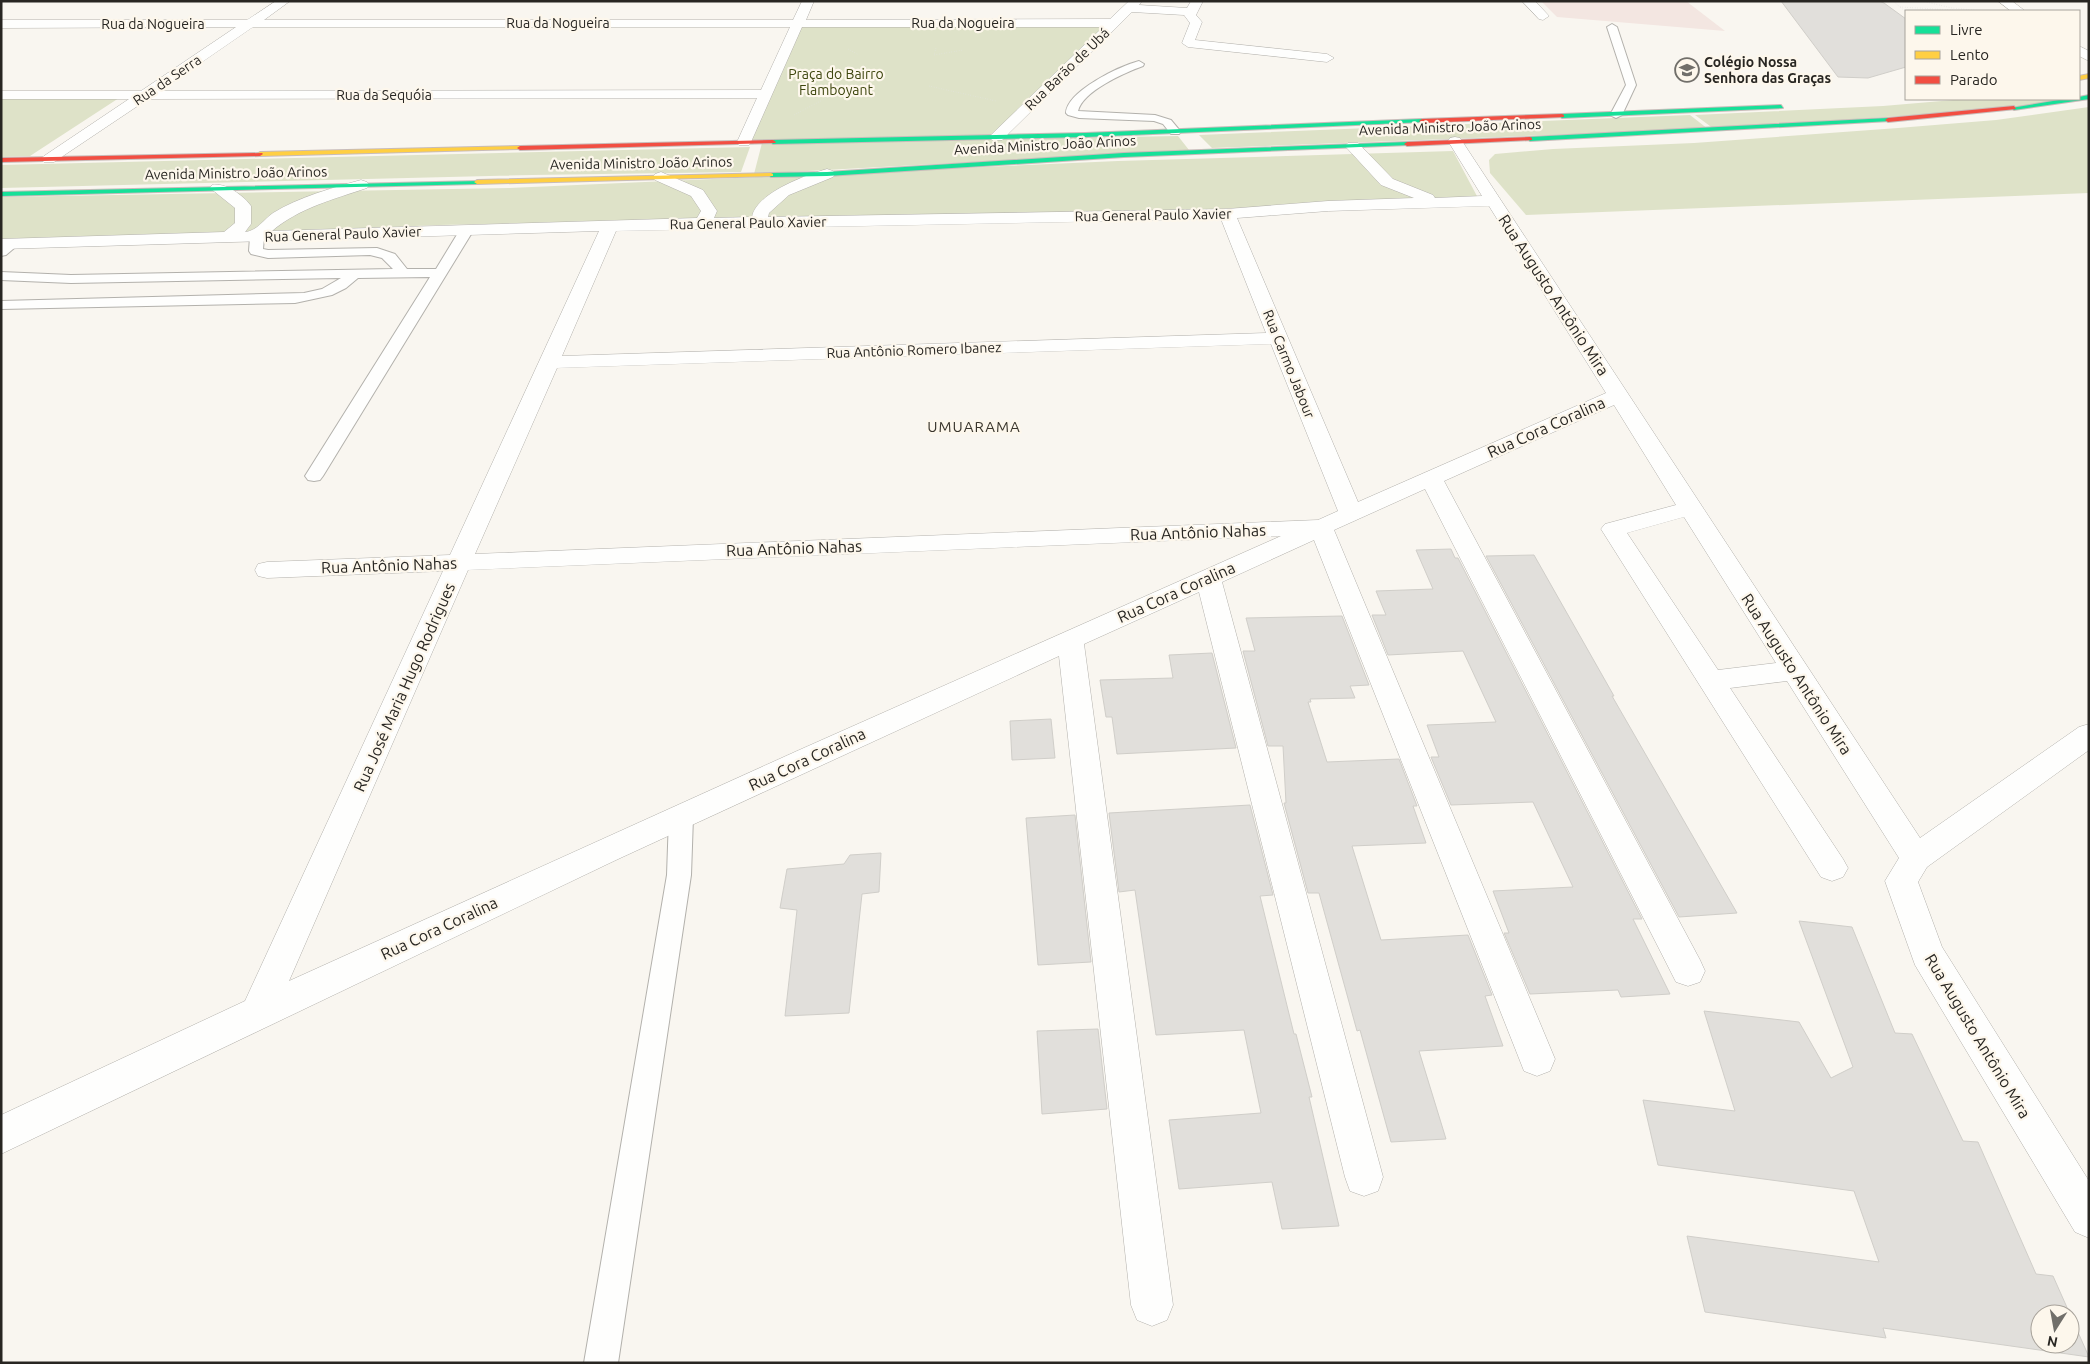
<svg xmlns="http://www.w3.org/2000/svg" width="2090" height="1364" font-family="Ubuntu,sans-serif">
<rect width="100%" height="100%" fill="#f9f6f0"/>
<!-- education -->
<path fill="#f3e6e1" d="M1541 1H1686L1725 31 1557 17Z"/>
<!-- green -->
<path fill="#dee2c8" d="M798 23H1115L997 137 744 142Z
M1 98H119L30 156 1 157Z
M1965 99H2074L2001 109 1714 129 1695 115 1883 106Z
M2089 107V193L1526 215 1490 173 1489 160 1495 154 1553 149 1694 143 1898 128 1996 120Z
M1690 115 1708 129 1212 148 1199 135Z
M1178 136 1189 150 754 174 762 143Z
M750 147 741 172 532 175 1 188V165Z
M1453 151 1478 198 1215 209 439 225 274 232 1 240V197L509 188 1118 161Z"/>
<!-- building -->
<path fill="#e1dfdb" stroke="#d0cec9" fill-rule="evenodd" d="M1781 1H1879L1884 3 1906 19V67L1868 78 1838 77Z
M1451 549 1455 558H1458L1642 919H1633L1670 994 1621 997 1618 990 1530 994 1504 933H1509L1493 891 1573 887 1533 802 1451 805 1431 757H1439L1427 725 1496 722 1463 651 1388 655 1372 615H1386L1376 591 1433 589 1416 550Z
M1534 555 1614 696H1612L1737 913 1679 917 1486 556Z
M1342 616 1369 685 1350 686 1355 698 1310 699 1311 702H1308L1327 762 1399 759 1417 806H1413L1426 843 1352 846 1381 940 1468 935 1492 995 1485 996 1503 1046 1419 1051 1446 1139 1391 1142 1360 1030 1357 1031 1319 893H1308L1284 803H1286L1283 746H1268L1243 651H1255L1246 618Z
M1212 653 1236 748 1117 754 1112 717H1106L1100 680 1173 678 1169 655Z
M1051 719 1055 758 1012 760 1010 721Z
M1250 805 1273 895 1260 896 1294 1034H1296L1312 1097H1309L1339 1226 1282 1229 1272 1182 1179 1189 1169 1120 1261 1113 1244 1030 1156 1035 1135 890 1119 892 1109 813Z
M1075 815 1091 962 1038 965 1026 818Z
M881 853 879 892 862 894 849 1013 785 1016 797 910 780 908 787 869 844 864 850 855Z
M1799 921 1852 927 1895 1033 1912 1034 1963 1141 1978 1142 2036 1274 2053 1276 2089 1357 1883 1328 1886 1338 1705 1312 1687 1236 1879 1262 1854 1191 1658 1165 1643 1100 1735 1111 1704 1011 1799 1022 1831 1078 1853 1067ZM2040 1314H2070V1344H2040Z
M1098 1029 1107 1109 1042 1114 1037 1031Z"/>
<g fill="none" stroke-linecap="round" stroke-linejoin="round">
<!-- lane casing -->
<g stroke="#b3b1ac" stroke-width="2">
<path id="lane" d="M1612 24 1617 27 1636 85 1622 115 1616 118 1610 115 1626 85 1607 27Z
M1139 61 1144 64 1143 66C1124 73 1083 91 1078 111L1155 115 1171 120 1181 132 1179 134H1171L1163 124 1154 121 1079 118 1068 115 1066 113C1067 91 1120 66 1139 61Z
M466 227 473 231 323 476 320 480 314 481 308 480 305 476 430 277 358 278 346 288 332 295 295 303 1 309V301L304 293 322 289 341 278 71 283 1 280V272L71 275 393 269 382 258 370 255 268 258 251 254 249 251 250 237 257 233 264 237 263 249 268 250 377 248 395 254 407 269H436L461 228Z
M12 240 19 244 6 255 1 256V245Z
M681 808 689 810 693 817 691 875 618 1363H584L667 875 669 817 673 810Z"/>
</g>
<!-- street casing -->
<g stroke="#b3b1ac" stroke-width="1">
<path id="street" d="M276 1H290L264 20H793L802 1H814L806 20 1110 19 1129 1H1142L1139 5 1187 8 1191 1H1203L1196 15 1202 22 1195 40 1327 54 1334 58 1327 62 1188 47 1182 43 1190 23 1184 15 1132 12 1002 140H992L990 137 992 134 1103 27H802L751 142 749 145H739L737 142 757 98 148 99 54 162H44L41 159 44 156 129 99H1V91H141L236 27 1 28V20H247ZM253 27H790L761 90 160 91Z
M1522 1H1535L1549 16 1543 20 1539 19Z
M1998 1H2012L2025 11H2011Z
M2079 46 2089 51V61L2079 56Z
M1455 137 1460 138 1462 141 1920 838 2079 727 2089 724V750L1927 867 1918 882 1942 947 2089 1181V1238L2075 1232 1915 965 1885 881 1899 858 1787 681 1730 688 1843 859 1848 868 1843 877 1832 881 1821 877 1601 529 1605 524 1676 505 1614 405 1444 481 1700 960 1705 971 1700 982 1688 986 1676 982 1425 489 1334 530 1555 1059 1550 1071 1537 1076 1524 1071 1314 540 1222 582 1383 1177 1378 1191 1364 1196 1350 1191 1345 1177 1199 592 1084 644 1173 1305 1167 1320 1152 1326 1137 1320 1131 1305 1059 656 616 860 1 1154V1115L245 1001 443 571 267 578 258 576 255 570 258 564 267 562 450 555 599 231 1 249V239L224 232 235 223V208L210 188 212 185C225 182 244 196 251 206V224L245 232C257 231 263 220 273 213 299 197 332 188 361 180L367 182 369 185 367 188C334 199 299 208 272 231L697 218 701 211 691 196 655 180 653 177 655 174 661 172 703 190 717 211 714 218 752 217C756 193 806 175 827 169L833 171 835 174 833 177 789 195 769 213 768 217 1227 209 1328 201 1414 198 1381 185 1345 146 1348 143H1358L1393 179 1433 195 1435 198 1482 196 1448 141 1450 138ZM1489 206 1606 393 1358 502 1237 218 1328 211ZM1221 219 1266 333 562 356 616 231ZM1271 344 1338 511 1318 520 475 554 557 368ZM1684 517 1776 663 1718 670 1627 533ZM1281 536 797 751 289 981 468 570Z"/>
</g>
<!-- fast casing -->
<g stroke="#c8bcba" stroke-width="2">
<path id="fast" d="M2089 95V99L2014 110 2011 108 2065 99H2079V97Z
M1781 105 1783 108 1562 118 1559 116 1562 114Z
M1888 118 1891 120 1890 121 1530 141 1527 139 1530 137Z
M1422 119 1424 120V122L1085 137 773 144 770 142 773 140 1085 133Z
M1407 142 1410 144 1409 145 1124 157 827 176 771 177 768 175 771 173 827 172 1124 153Z
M479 181 480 182 477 184 1 196V192Z"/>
</g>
<!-- slow casing -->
<g stroke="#c8bcba" stroke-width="2">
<path id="slow" d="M2089 74V78L2079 80V76Z
M520 146 523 148 522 149 260 156 257 154 260 152Z
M771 173 773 174V176L477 184 474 182 477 180Z"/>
</g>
<!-- jam casing -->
<g stroke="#c8bcba" stroke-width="2">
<path id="jam" d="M2014 106 2016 109 1888 122 1885 120 1888 118Z
M1562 114 1564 115V117L1422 123 1419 121 1422 119Z
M1530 137 1532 138V140L1407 146 1404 144 1407 142Z
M773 140 776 142 775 143 520 150 517 148 520 146Z
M262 153 263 154 260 156 1 162V158Z"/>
</g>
<!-- path -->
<path stroke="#e3e2e0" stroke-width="1" stroke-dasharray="0.5 2" stroke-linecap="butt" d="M1822 1 1828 7 1825 8
M1893 1 1906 12
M1922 1 1952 8 1982 11
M1900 7 1953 10
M936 48 934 55 963 50
M848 49 859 55
M797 86H848
M929 86 996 101
M794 115 849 86"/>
<!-- lane -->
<use href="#lane" fill="#fefefd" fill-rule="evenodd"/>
<!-- street -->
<use href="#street" fill="#fefefd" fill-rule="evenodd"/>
<!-- fast -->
<use href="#fast" fill="#16e098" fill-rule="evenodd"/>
<!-- slow -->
<use href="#slow" fill="#ffcf43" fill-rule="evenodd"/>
<!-- jam -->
<use href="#jam" fill="#f24e42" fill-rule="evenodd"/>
</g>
<!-- icons -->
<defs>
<g id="school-ring" transform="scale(1.25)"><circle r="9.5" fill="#fdf7ec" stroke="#716f6a" stroke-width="1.5"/><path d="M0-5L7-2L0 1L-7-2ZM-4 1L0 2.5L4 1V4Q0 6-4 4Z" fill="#716f6a"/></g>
</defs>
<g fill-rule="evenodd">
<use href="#school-ring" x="1687" y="70"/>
</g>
<g text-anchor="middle" stroke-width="4.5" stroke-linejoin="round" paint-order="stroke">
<!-- far-street labels -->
<g font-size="14" fill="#282622" stroke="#fdf7ec">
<text x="558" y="28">Rua da Nogueira</text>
<text x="963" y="28">Rua da Nogueira</text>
<text x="153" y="29">Rua da Nogueira</text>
<text transform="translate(1067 69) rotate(-44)" y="5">Rua Barão de Ubá</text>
<text transform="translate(167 80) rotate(-34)" y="5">Rua da Serra</text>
<text x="384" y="100">Rua da Sequóia</text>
<text transform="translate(1450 127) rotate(-2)" y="5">Avenida Ministro João Arinos</text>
<text transform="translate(1045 145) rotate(-3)" y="5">Avenida Ministro João Arinos</text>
<text transform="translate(641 163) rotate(-1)" y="5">Avenida Ministro João Arinos</text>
<text transform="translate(236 173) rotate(-1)" y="5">Avenida Ministro João Arinos</text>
<text transform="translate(1153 215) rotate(-1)" y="5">Rua General Paulo Xavier</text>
<text transform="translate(748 223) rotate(-1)" y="5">Rua General Paulo Xavier</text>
<text transform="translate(343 234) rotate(-2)" y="5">Rua General Paulo Xavier</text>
<text transform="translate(914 350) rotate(-2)" y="5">Rua Antônio Romero Ibanez</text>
<text transform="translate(1289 364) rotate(68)" y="5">Rua Carmo Jabour</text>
</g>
<!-- far-poi labels -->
<g font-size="14" font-weight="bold" fill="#282622" stroke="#fdf7ec" text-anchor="start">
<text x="1704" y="67">Colégio Nossa<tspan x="1704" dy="16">Senhora das Graças</tspan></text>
</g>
<!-- far-park labels -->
<g font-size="14" fill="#3e460e" stroke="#fdf7ec">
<text x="836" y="79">Praça do Bairro<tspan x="836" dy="16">Flamboyant</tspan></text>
</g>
<!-- far-neighbourhood labels -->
<g font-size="15" letter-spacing="1" fill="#38342b" stroke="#fdf7ec">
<text x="974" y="432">UMUARAMA</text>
</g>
<!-- street labels -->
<g font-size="16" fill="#282622" stroke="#fdf7ec">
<text transform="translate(1554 295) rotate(57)" y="6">Rua Augusto Antônio Mira</text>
<text transform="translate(1546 427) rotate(-24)" y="6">Rua Cora Coralina</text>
<text transform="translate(1198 532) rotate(-2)" y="6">Rua Antônio Nahas</text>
<text transform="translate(794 548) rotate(-2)" y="6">Rua Antônio Nahas</text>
<text transform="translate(389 565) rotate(-2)" y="6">Rua Antônio Nahas</text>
<text transform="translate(1176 592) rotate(-24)" y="6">Rua Cora Coralina</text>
<text transform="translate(1797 674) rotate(57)" y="6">Rua Augusto Antônio Mira</text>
<text transform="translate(404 687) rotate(-66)" y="6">Rua José Maria Hugo Rodrigues</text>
<text transform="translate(807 759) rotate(-25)" y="6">Rua Cora Coralina</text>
<text transform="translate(439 928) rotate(-25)" y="6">Rua Cora Coralina</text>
<text transform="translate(1978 1036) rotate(59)" y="6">Rua Augusto Antônio Mira</text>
</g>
</g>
<!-- border -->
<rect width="2090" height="1364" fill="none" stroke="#282622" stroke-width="5"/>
<!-- legend -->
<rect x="1905" y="10" width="175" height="90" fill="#fdf7ec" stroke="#a8a39b"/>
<rect x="1915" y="26" width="25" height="8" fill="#16e098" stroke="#a8a39b"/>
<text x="1950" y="35" font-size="15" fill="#282622">Livre</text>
<rect x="1915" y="51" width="25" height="8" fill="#ffcf43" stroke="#a8a39b"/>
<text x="1950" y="60" font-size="15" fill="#282622">Lento</text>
<rect x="1915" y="76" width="25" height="8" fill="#f24e42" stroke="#a8a39b"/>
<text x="1950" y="85" font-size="15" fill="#282622">Parado</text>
<!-- north arrow -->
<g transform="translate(2055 1329) rotate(191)"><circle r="24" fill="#fdf7ec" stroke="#a8a39b"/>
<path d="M0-4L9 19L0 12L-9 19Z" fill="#716f6a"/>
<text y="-8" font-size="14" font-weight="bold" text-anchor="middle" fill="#282622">N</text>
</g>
</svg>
